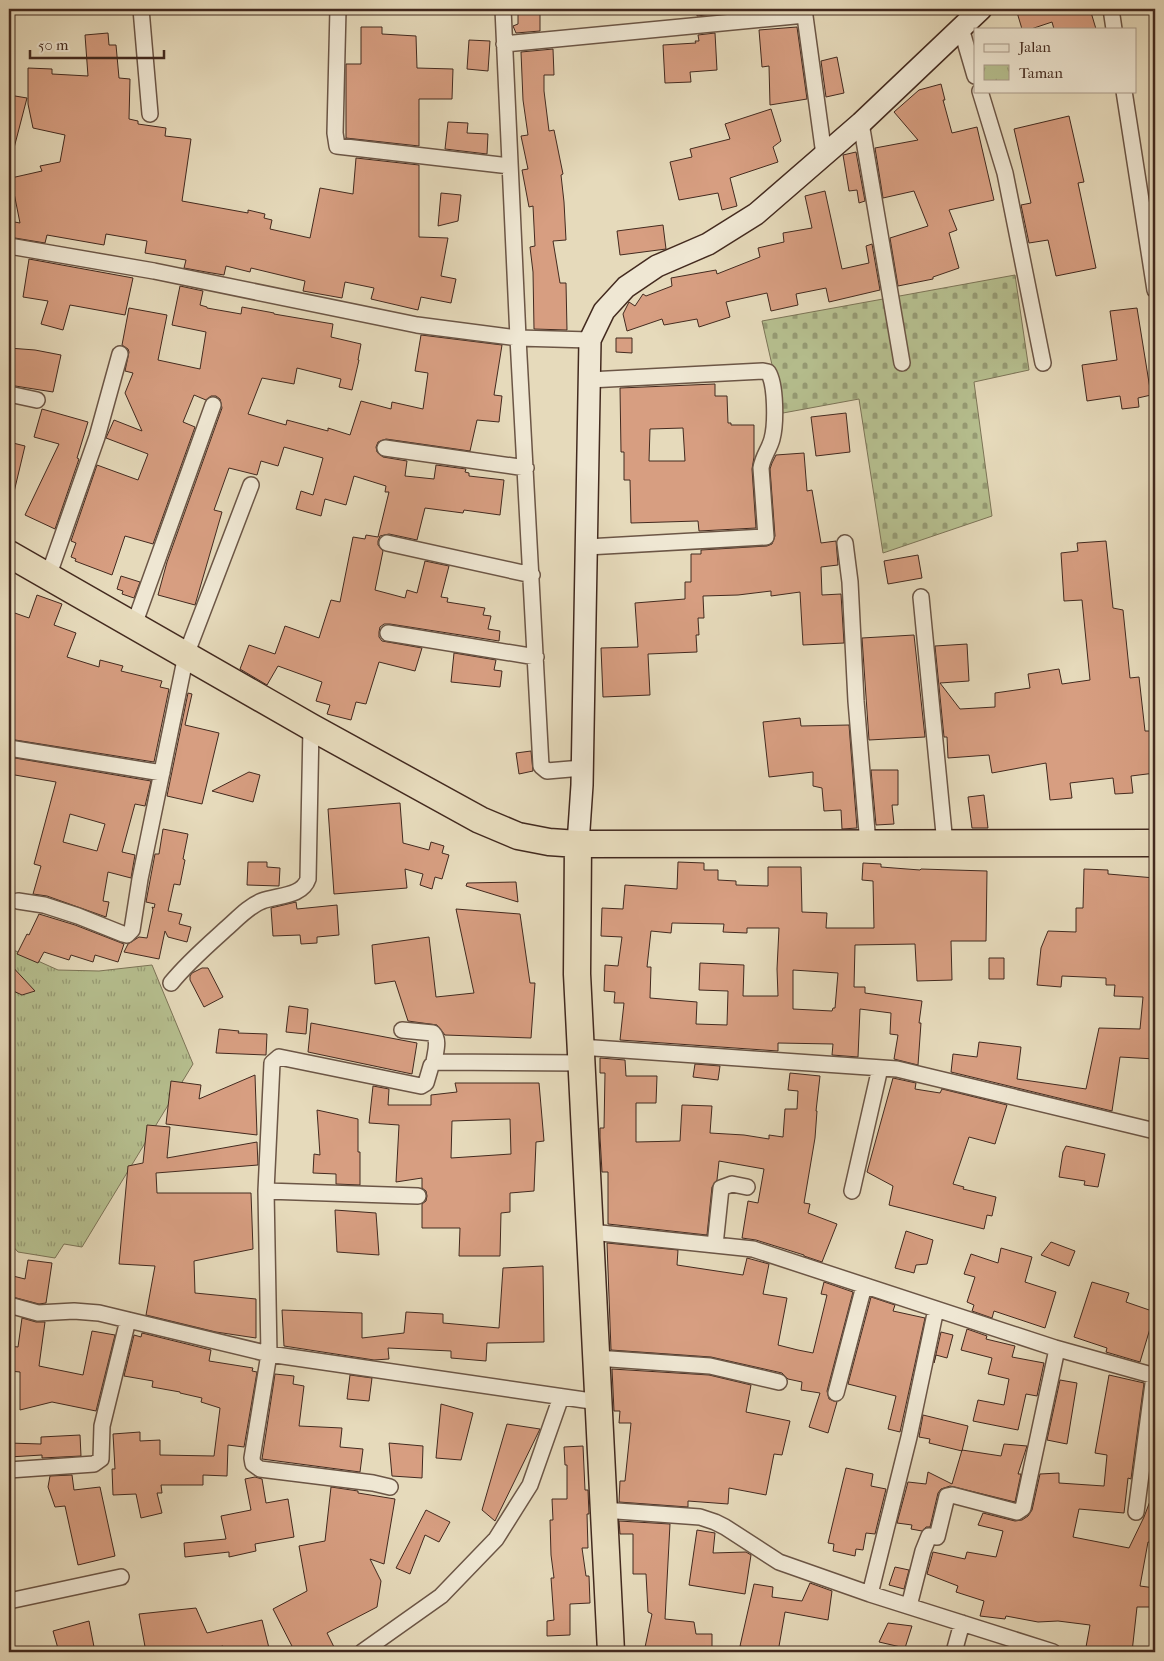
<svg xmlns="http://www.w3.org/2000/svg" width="1164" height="1661" font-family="'IM FELL French Canon',serif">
<defs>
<pattern id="cemetery-stones" width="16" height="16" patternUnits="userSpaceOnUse" patternTransform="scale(1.25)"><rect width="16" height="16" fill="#b6bf8f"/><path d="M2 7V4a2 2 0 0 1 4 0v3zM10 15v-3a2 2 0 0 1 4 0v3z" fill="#969b74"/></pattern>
<pattern id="park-tufts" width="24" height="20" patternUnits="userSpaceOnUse" patternTransform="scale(1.25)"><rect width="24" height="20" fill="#b6bf8f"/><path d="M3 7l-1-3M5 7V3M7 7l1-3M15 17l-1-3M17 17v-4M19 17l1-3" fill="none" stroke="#969b74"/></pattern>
</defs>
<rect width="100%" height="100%" fill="#e6dabb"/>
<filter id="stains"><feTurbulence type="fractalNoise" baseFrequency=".004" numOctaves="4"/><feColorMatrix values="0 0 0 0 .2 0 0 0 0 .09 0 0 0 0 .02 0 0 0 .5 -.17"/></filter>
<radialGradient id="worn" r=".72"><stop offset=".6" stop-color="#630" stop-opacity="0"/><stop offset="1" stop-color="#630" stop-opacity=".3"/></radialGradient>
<!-- cemetery -->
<path fill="url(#cemetery-stones)" stroke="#7c7457" d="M1015 275 1029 370 974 382 992 516 883 553 859 399 783 413 762 321Z"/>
<!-- park -->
<path fill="url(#park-tufts)" stroke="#7c7457" d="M9 948 58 970 99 971 152 965 193 1064 82 1247 64 1244 55 1258 18 1252 9 1242Z"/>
<!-- building -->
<path fill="#d79e81" stroke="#432a1f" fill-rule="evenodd" d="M518 9H540V31L516 33 513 26 518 24Z
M697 9H714V14L697 16Z
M1016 9H1090L1096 29H1054L1052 22 1031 29H1022Z
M361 27H382V34L416 36 417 68 453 69 452 99H419V146L346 138V64H361Z
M797 27 807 99 770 105 769 66 762 67 759 30Z
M108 33 109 45H116L119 78 130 79 129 119 138 121V124L166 128 165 136 191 139 182 201 248 213V210L265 214 264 218 272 220 270 229 310 238 320 188 353 194 356 158 419 165V237L448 238 441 276 456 279 451 303 421 297 418 310 371 299 374 288 345 282 342 298 303 291 305 281 251 268 250 272 226 266 224 275 206 272 184 268 186 260 145 253 147 241 106 234 104 245 47 235 45 243 9 237V221L20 223 11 178 42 171 40 166 60 162 65 135 33 128 28 104V68L52 69V74L88 76 85 35Z
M715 33 717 70 690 72 691 82 665 83 663 45 696 43 695 41H699L698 35Z
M469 40 490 41 488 71 467 69Z
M553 49 554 75H544V91L549 131 554 130 563 174 561 175 564 202 566 240 553 241 560 283H566L567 330 534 329 533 272 530 247 535 246 533 206 529 207 522 170 528 169 521 136 528 135 523 100 521 52Z
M837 57 844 93 826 97 821 61Z
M941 84 945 100H943L952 133 977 127 994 200 949 210 957 230 949 233 959 268 933 277V279L898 286 890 238 928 226 914 191 883 198 875 148 918 140 894 112 919 90Z
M9 95 27 98 14 148H9Z
M771 109 781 141 773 147 778 162 730 178 737 206 722 210 718 193 679 200 670 162 692 157 690 149 730 139 725 124Z
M1069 116 1084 182 1078 183 1096 268 1056 276 1048 240 1029 243 1021 205 1031 203 1014 129Z
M448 122 468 123 467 133 488 134 487 154 445 149Z
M856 152 865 201 859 203 857 190 849 191 843 155Z
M825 191 842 269 869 263 866 246 872 244 880 290 829 302 826 288 796 294 798 305 771 311 767 293 726 302 730 317 699 327 697 319 664 325 662 319 627 331 623 314 629 302 635 306 643 294 646 296 672 286 671 278 716 270 717 274 760 257 758 248 784 242 783 233 812 228 805 196Z
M441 193 461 195 458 221 438 226Z
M663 225 666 249 620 255 617 231Z
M29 259 133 278 125 315 70 305 63 330 41 324 48 301 23 297Z
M180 286 203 291 200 305 207 307V308L241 314 242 307 274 313V314L333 324 331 337 361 344 358 360H359L352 390 339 387 341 379 297 368 294 384 262 378 248 414 286 425 287 420 328 431V428L350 435 361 401 391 409 392 402 423 409 428 373 415 371 421 335 502 345 494 395 502 396 499 422 477 420 470 451 386 439 378 442 376 447 377 452 383 457 407 461 405 476 434 479 436 465 466 469 465 472 469 473V476L504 480 500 515 464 510 463 513 425 508 417 540 389 534 380 536 378 541V545L383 551 375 590 405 598 407 590 417 593 425 561 449 566 441 597 448 598 447 602 485 608 483 615 491 616 488 629 500 631 499 641 390 624H384L380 627 379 632V637L382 641 422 648 415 671 379 662 366 704 356 702 351 720 327 714 330 705 316 701 322 682 278 666 267 685 240 669 249 645 275 654 285 626 319 638 331 600 340 602 353 537 365 539 366 535 378 537 389 492H385L386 486 354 476 346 505 325 499 321 516 296 509 301 491 313 495 323 458 284 447 278 466 261 461 257 475 229 468 214 510 222 512 195 605 158 595 167 562 222 408 220 399 216 396H211L206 400 194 395 183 422 195 427 153 544 125 536 112 575 75 561 76 559 71 557 76 543 71 541 97 465 138 480 148 454 106 438 114 420 142 431 125 393 133 373 125 371 129 352 128 349 122 345 129 308 167 315 158 360 200 369 206 332 172 325Z
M1137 308 1151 395 1138 398 1139 407 1122 409 1120 396 1087 401 1082 365 1117 360 1110 311Z
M616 338H632V353L616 352Z
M9 348 35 350 61 355 53 392 9 385Z
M715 384V396H727L728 423H731V425H754V457L752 469 756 528 699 531 698 521 631 523 630 480H624V452H621L620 388ZM683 428 685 461H649L650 429Z
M42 409 88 422 77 458 79 459 55 529 25 515 59 444 34 437Z
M846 413 850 452 816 456 811 417Z
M9 442 25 446 14 492 9 491Z
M804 453 807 491 812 490 821 543 836 541 838 565 821 567 822 595 841 594 844 643 803 645 800 592 771 596V591L738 595 703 596 704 618H698L699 635H696L697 652 648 654 650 695 603 697 601 648 638 647 635 603 685 599V582H691V554H701V550L767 546 772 544 775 536 770 469 772 463 776 455Z
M1106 541 1113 608 1123 610 1130 678 1139 677 1145 731H1152L1155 773 1131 776 1133 793 1115 794 1113 778 1070 783 1072 798 1050 800 1046 763 992 773 989 755 948 758 947 737H944L935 646 967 644 969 681 940 683 960 709 995 707V693L1030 688 1028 674 1059 669 1062 684 1090 680 1082 600 1064 601 1061 553 1078 551 1077 543Z
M918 555 922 578 888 584 884 561Z
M121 576 140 582 134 598 122 594 123 591 117 589Z
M37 595 62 604 54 625 76 633 67 657 99 667 100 660 123 666 121 671 162 681 160 687 169 689 154 762 9 739V611L29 618Z
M914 635 925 737 869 740 862 638Z
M454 653 496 660 494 670 502 671 500 687 451 682Z
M188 693 192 694 185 725 219 733 202 804 167 796Z
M800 718 801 726 849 725 857 828 842 829 841 810 824 811 822 788 813 786V772L769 777 763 722Z
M531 751 533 771 519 774 516 753Z
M9 757 151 781 145 806 135 804 122 852 135 855 131 878 108 872 103 901 109 902 106 917 47 896 33 894 41 866 34 864 56 782 9 774ZM70 814 105 824 97 851 63 842Z
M871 770H898V805H892L894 824 876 825Z
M249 772 260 775 253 802 212 791Z
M984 795 988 828H972L968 797Z
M400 803 403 843 429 850 431 842 444 846 442 853 449 855 442 879 435 877 432 889 420 885 423 874 405 869 407 888 334 894 328 809Z
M163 829 188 834 183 859 185 860 180 885 174 884 168 911 182 914 179 924 191 927 187 942 168 937 165 931 159 959 124 952 128 944 139 937 147 938 153 910 152 907 154 908 155 904 146 902 155 854H159Z
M248 862H267V867L280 868 279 886 247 885Z
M678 862 704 863V870H718V880L736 881V885L768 886V867H801L802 912 827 913 826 928H874L873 881 862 880 863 863 881 864V867L920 870 921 869 987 871 986 941H951L952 980 917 981 915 944 855 945 854 987H865V993L922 1001 919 1023H921L918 1065 894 1059 898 1035 890 1034 891 1013 860 1009 858 1057 832 1055 833 1044 778 1043V1051L620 1040 624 1003H614L615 992 604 991 605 965 618 966 622 937 601 936 602 908 623 909 625 885 677 889ZM672 923 724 924 723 932 747 933V928H779L777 969 778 996H743L744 965 700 963 699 990 728 991 727 1025 696 1024 697 1002 650 998 651 967H647L651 931 671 933ZM793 970 838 973 835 1008H833L832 1011 793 1009Z
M1084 869 1108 870V874L1155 878V1059L1120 1057 1112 1111 951 1072 953 1054 977 1057 979 1042 1021 1047 1017 1079 1086 1089 1099 1028 1140 1029 1143 997 1114 996 1115 985H1106V978L1062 976 1061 987 1037 985 1041 948 1048 931 1076 932V908H1083Z
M516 882 518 902 466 886 467 883Z
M296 902 297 909 337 905 339 935 317 937V943L301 944 300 935 273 936 271 908Z
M456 909 520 914 530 983H535L531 1038 445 1035 437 1025 408 1021 395 981 375 984 372 945 429 937 436 997 474 993Z
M39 914 75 925 124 944 118 962 95 955 93 962 71 955 69 960 44 952 38 963 17 954 27 934 29 935Z
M989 958H1004V979H989Z
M9 963 35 991 22 995 9 989Z
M202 968H208L223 997 204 1007 190 980V976L192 973Z
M289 1006 308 1009 306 1034 286 1032Z
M311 1023 417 1043 412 1074 308 1052Z
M219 1029 239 1031 238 1033 267 1034 266 1055 216 1053Z
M600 1058 625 1060 626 1076H657L656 1103H636V1142L680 1141 682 1105 712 1106 710 1133 744 1135 769 1139V1135L783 1137 785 1109H797L798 1091 788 1090 790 1073 820 1076 816 1111H817L815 1138 804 1203 810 1204 808 1213 837 1224 822 1262 804 1256V1255L756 1240 742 1238 748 1201 758 1203 764 1169 719 1161 717 1180 712 1187 707 1235 608 1224V1172H602L600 1137V1128H604L605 1073H600Z
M695 1064 720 1066 718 1080 693 1077Z
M255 1075 257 1135 166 1124 171 1081 201 1085 199 1099Z
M893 1078 916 1083 915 1089 940 1093 942 1089 1007 1105 995 1144 969 1137 953 1184 964 1187 963 1189 996 1197 992 1216 987 1215 984 1229 889 1205 893 1186 867 1172Z
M455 1083H539L544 1141 536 1142 534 1191 510 1193V1212L501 1213 500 1256H459L460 1228H422V1204L426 1201 427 1196 426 1191 422 1188V1178L396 1182 399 1125 369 1123 373 1086 389 1089 388 1105H431V1095L457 1092ZM510 1119 511 1154 451 1158 452 1121Z
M317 1110 358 1119V1152H360V1185L336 1184V1174L313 1173 314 1154 320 1155Z
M147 1125 170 1127 167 1158 257 1142 258 1165 156 1173 157 1193H251L253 1249 194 1261 195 1293 256 1299V1338L216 1332 146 1315 155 1266 119 1264 128 1166 143 1163Z
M1066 1146 1105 1154 1098 1187 1084 1185 1085 1181 1059 1177 1063 1152Z
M335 1210 376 1213 379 1255 337 1252Z
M906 1231 933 1240 927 1264 916 1265 914 1273 895 1268Z
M1051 1242 1075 1251 1069 1266 1041 1255Z
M607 1243 678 1250 677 1265 743 1275 747 1258 769 1264 763 1294 787 1298 778 1345 798 1350 813 1353 827 1295 821 1294 824 1282 853 1292 827 1391 829 1399 837 1402 828 1433 809 1427 820 1393 801 1390 802 1382 788 1379 782 1373 711 1357 611 1350Z
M1001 1248 1032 1257 1025 1282 1056 1292 1045 1328 994 1311 992 1318 972 1311 974 1305 967 1302 975 1277 964 1274 971 1254 998 1263Z
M28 1260 52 1263 46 1303 39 1304 9 1296V1275L25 1279Z
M543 1266 544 1342 487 1343 486 1361 451 1358V1351L388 1348 389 1359 374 1360 284 1346 282 1310 362 1313V1338L404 1333 406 1312 443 1314V1323L499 1328 503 1268Z
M1092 1282 1129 1293 1126 1302 1155 1312 1140 1362 1106 1352 1107 1348 1074 1337Z
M871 1297 895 1305 893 1311 925 1318 900 1432 888 1429 896 1396 848 1384Z
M22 1318 36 1322H45L39 1366 83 1375 92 1331 115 1335 96 1411 52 1402 20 1410V1372L9 1371V1346L18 1347Z
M967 1329 987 1336 986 1339 1015 1346 1012 1357 1044 1363 1037 1396 1026 1394 1018 1430 973 1421 978 1400 1004 1405 1009 1379 988 1374 992 1358 961 1350Z
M941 1332 953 1335 947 1358 936 1355 934 1363Z
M142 1333 211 1350 209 1361 253 1368 252 1371 257 1372 244 1447 228 1445 227 1476 203 1475V1485H161L162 1493H157L162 1513 141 1518 136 1494 113 1495 112 1469H115L113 1434 140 1432V1441L160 1440V1455L214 1456 220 1408 201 1402 202 1398 180 1393V1392L152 1387 153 1381 124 1376 134 1335 141 1337Z
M612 1369 709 1375 751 1385 746 1412 790 1421 782 1455 774 1454 766 1495 729 1488 728 1504 688 1501V1507L619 1502 620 1481H625L631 1423H619L620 1411H614Z
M275 1374 294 1376 293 1384 304 1386 299 1426 342 1428 340 1447 363 1449 360 1472 262 1459Z
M350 1375 372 1378 369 1401 347 1399Z
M1109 1375 1144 1383 1131 1479 1128 1478 1124 1513 1079 1509 1073 1537 1129 1548 1144 1517 1155 1488V1543L1148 1542 1140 1586 1155 1588V1607H1137L1132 1652H1109L1086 1647 1090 1625 1058 1621 1038 1622 1006 1616 1005 1619 980 1616 984 1601 956 1592 958 1586 927 1574 933 1552 965 1559 967 1552 996 1557 1003 1531 978 1525 983 1513 1015 1521 1022 1520 1028 1516 1032 1510 1040 1474 1059 1473V1483L1104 1486 1107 1455 1095 1453Z
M1060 1380 1077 1383 1067 1444 1047 1440Z
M441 1404 473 1413 461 1460 436 1458Z
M923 1415 968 1426 962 1451 929 1443 930 1439 919 1437Z
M507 1424 540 1429 495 1521 482 1510Z
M80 1435 81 1456 42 1458V1455L9 1457V1443L41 1444V1437Z
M389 1443 423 1446 422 1478 392 1476Z
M1004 1444 1027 1446 1018 1474H1021L1015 1502 950 1486 941 1489 938 1493 930 1527H926L922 1531 911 1529 912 1525 897 1523 908 1482 926 1484 928 1472 952 1484 962 1450 1001 1456Z
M583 1446 585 1490H588L589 1514H587L588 1548H582L586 1576H589L590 1603 570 1604V1635L547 1636V1621L554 1620 551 1578H554L551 1555 550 1520H553L552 1499H567V1465H565L564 1447Z
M846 1468 873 1474 871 1486 886 1489 875 1534 866 1533 863 1550 856 1549 855 1556 833 1551 834 1544 828 1543Z
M72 1475 74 1490 100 1487 115 1556 78 1565 65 1506 55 1507 48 1487 50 1476Z
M255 1477 262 1479 266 1503 288 1499 294 1537 255 1544 256 1551 229 1557V1552L185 1557 184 1543 226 1539 221 1516 251 1510 245 1479Z
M331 1487 358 1491V1493L395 1499 384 1564 370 1559 381 1581 377 1607 327 1633 334 1647 323 1652H295L273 1609 307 1591 299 1546 325 1541Z
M426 1510 450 1522 439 1542 425 1535 410 1574 396 1568Z
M619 1521 670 1524 665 1619 694 1622 696 1634H712V1652H644L652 1614 648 1612 646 1574H633V1534H620Z
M697 1530 715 1533 713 1553 746 1552 751 1555 745 1594 689 1585Z
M895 1567 909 1570 904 1589 889 1585Z
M810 1583 832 1591 828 1620 785 1612 778 1652H768L740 1646 754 1584 773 1587 772 1597 802 1601Z
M196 1608 207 1633 262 1620 270 1652H224L223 1646 198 1652H146L139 1614Z
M89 1621 95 1652H59L53 1631Z
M888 1623 912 1626 905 1648 879 1642Z"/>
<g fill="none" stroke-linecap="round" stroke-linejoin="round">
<!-- street casing -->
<g stroke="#6c5646" stroke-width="18">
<path id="street" d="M141 9 150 114
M338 9 335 133 337 146 510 166
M503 9 518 338 541 766 547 771 582 768
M804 9 824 155
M1111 9 1114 29
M961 28 975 76
M504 44 805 15
M980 91 1005 173 1043 363
M1124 91 1155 290
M861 123 902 363
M9 246 154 271 417 325 518 338 590 340
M9 394 37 400
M385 448 526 468
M387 543 532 575
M845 543 850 582 856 701 868 844
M587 547 766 537 761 468C763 456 769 450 772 439 776 424 776 384 768 372L763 371 589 380
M48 577 97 437 120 354
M921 597 945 844
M134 625 213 405
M388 633 536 657
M9 748 162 773
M18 901 44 905 78 916 123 934 127 935 132 930 140 879 186 655 251 485
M171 983C188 962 208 945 229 926 239 917 249 906 262 901 277 895 302 897 308 879L311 727
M402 1030 433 1033C440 1040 435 1053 434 1062L582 1063
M580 1047 897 1069 1155 1131
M266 1191 418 1196
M852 1191 880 1068
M591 1232 753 1249 1055 1348 1155 1376
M715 1245 721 1188 732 1184 747 1187
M9 1305 38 1313 74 1311 99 1313 269 1354 598 1402
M596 1358 710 1366 779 1382
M836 1393 864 1286
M9 1470 94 1464 101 1459 102 1426 128 1320
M390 1487 373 1483 260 1469 253 1464 252 1458 269 1354 266 1191 272 1063 279 1057 421 1086 426 1083 431 1066 434 1062
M603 1510 700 1517 715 1522 725 1527 779 1562 870 1594 1053 1652
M1136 1512 1154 1376
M870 1594 909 1437 936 1309
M9 1601 121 1577
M909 1606 923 1551 929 1536 937 1537 947 1496 952 1495 1017 1512 1023 1508 1057 1349
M362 1652 441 1596 496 1539 530 1485 561 1397
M954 1652 962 1623"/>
</g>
<!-- secondary casing -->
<g stroke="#432a1f" stroke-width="24">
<path id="secondary" d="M578 844 582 785 590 340 604 311 626 287 657 266 708 244 756 214 861 123 981 9"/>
</g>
<!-- highway casing -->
<g stroke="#432a1f" stroke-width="29">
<path id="highway" d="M9 554 311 727 480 820 518 836 549 842 578 844 1155 843
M578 844 577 974 611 1652"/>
</g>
<!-- street -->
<use href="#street" stroke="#efe7d3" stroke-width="15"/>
<!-- secondary -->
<use href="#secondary" stroke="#efe7d3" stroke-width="21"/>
<!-- highway -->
<use href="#highway" stroke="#e6dabb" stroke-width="26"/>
</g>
<!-- margin -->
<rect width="1164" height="1661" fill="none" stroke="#e6dabb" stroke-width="30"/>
<rect x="10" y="10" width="1144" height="1641" fill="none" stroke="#432a1f" stroke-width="2.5"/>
<rect x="15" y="15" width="1134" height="1631" fill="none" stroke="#432a1f"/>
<!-- legend -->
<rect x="974" y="28" width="162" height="65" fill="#efe7d3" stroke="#aa9b8b"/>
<rect x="984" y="44" width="25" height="8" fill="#efe7d3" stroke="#aa9b8b"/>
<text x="1019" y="52" font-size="15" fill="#432a1f">Jalan</text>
<rect x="984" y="65" width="25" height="15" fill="url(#park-tufts)" stroke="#aa9b8b"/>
<text x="1019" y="78" font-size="15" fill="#432a1f">Taman</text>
<!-- scale -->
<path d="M30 50v8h134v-8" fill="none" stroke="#432a1f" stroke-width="2.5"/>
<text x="38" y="50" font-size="15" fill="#432a1f" stroke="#efe7d3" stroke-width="4" paint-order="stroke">50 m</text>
<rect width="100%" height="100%" filter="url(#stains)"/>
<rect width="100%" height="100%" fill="url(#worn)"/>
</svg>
